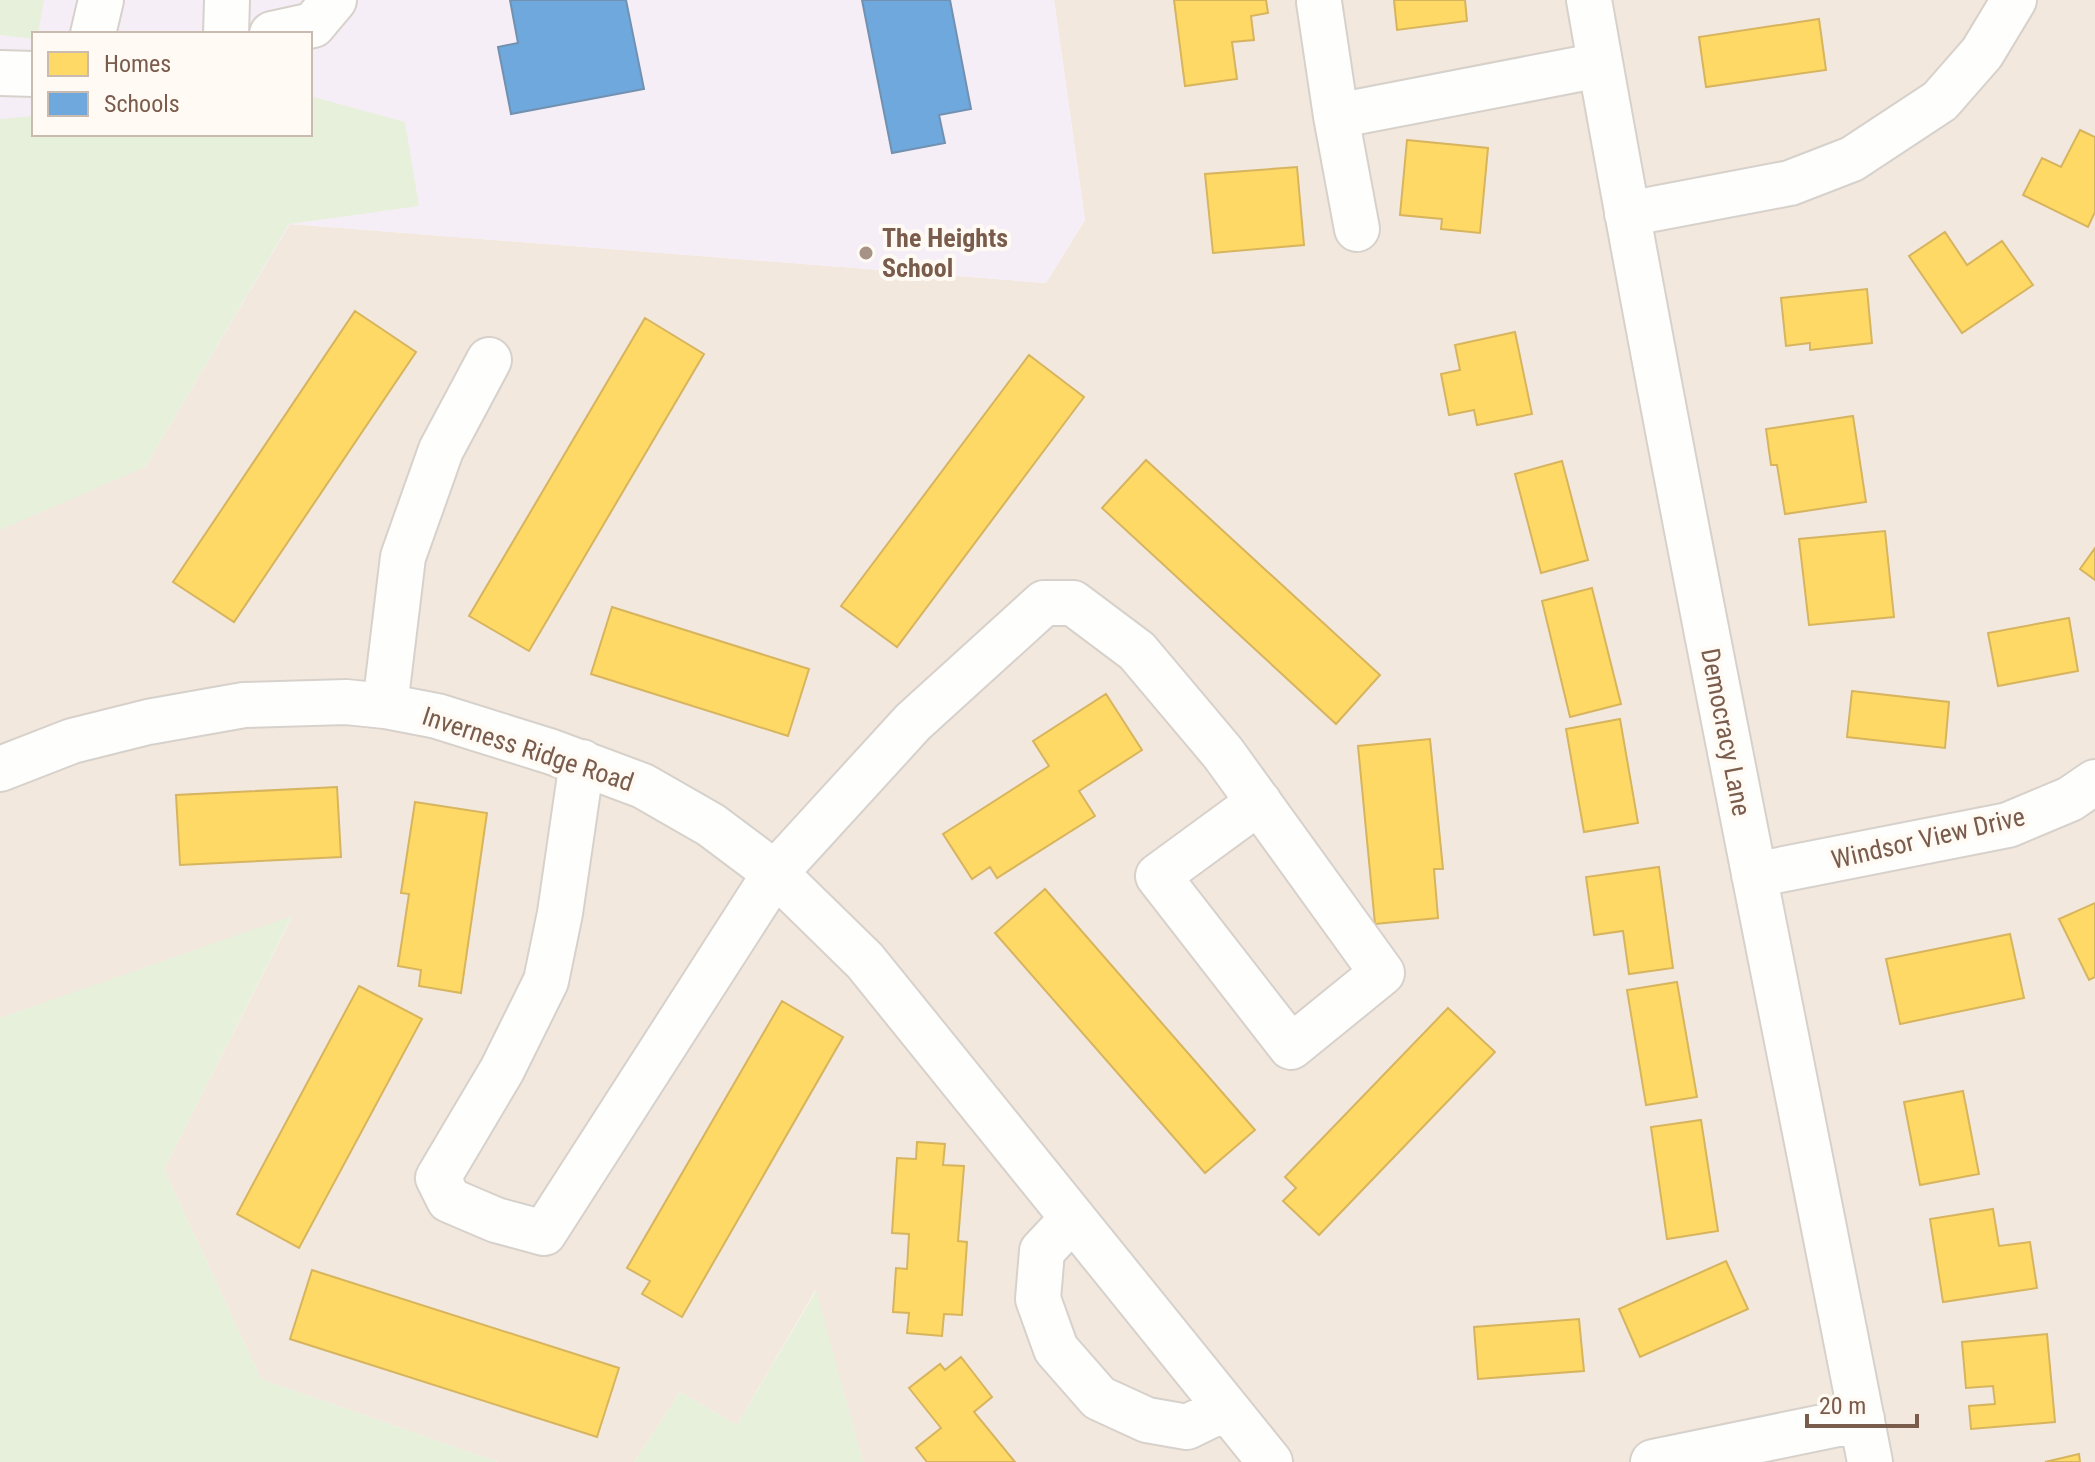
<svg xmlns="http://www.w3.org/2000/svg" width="2095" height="1462" font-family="'Roboto Condensed',sans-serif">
<rect width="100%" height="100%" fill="#f9f5f0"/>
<!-- residential -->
<path fill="#f2e8de" d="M1054 0H2095V1462H863L815 1291 737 1425 680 1392 634 1462H498L261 1379 164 1169 292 917 0 1018V521L145 467 289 224 1046 283 1085 220Z"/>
<!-- education -->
<path fill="#f6eef6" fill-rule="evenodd" d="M0 0H1054L1085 220 1046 283 290 224 145 467 0 521ZM34 34H310V134H34Z"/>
<!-- green -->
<path fill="#e7f0db" d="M0 0H44L38 34H34V39L0 35Z
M310 96 405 122 419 206 289 224 145 467 0 530V119L34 116V134H310Z
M292 916 164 1169 261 1379 498 1462H0V1018Z
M816 1291 863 1462H634L680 1392 737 1425Z"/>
<!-- homes -->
<path fill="#ffd966" stroke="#d7b45e" stroke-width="2" d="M1174 0H1266L1268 13 1251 16 1254 40 1232 42 1237 79 1185 86Z
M1394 0H1465L1467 21 1397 30Z
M1819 19 1826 70 1706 87 1699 37Z
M2080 130 2095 137V212L2088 227 2023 195 2042 158 2061 167Z
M1407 140 1488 148 1480 233 1441 229 1442 219 1400 215Z
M1297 167 1304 245 1213 253 1205 174Z
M1945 232 1967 265 2002 241 2033 285 1962 333 1909 256Z
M1867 289 1872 343 1810 350V343L1786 346 1781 298Z
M355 311 416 352 234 622 173 582Z
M645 318 704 354 529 651 469 616Z
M1515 332 1532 414 1477 425 1474 410 1449 415 1441 374 1460 370 1455 345Z
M1029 355 1084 397 897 647 841 606Z
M1853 416 1866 502 1785 514 1777 465H1771L1766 429Z
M1146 460 1380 675 1336 724 1102 508Z
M1562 461 1588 560 1541 573 1515 474Z
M1885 531 1894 617 1809 625 1799 539Z
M2095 548V580L2080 569Z
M1592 588 1621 704 1570 717 1542 601Z
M612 607 809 669 788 736 591 674Z
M2069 618 2078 671 1998 686 1988 633Z
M1852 691 1949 702 1945 748 1847 737Z
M1106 694 1142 750 1079 791 1095 816 997 878 990 867 972 879 943 834 1049 766 1033 741Z
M1620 719 1638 823 1584 832 1566 729Z
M1430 739 1443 869H1434L1438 918 1375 924 1358 746Z
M337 787 341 857 180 865 176 795Z
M415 802 487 813 461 993 419 986 421 970 398 966 409 894 401 893Z
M1659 867 1673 968 1629 974 1623 931 1594 935 1586 877Z
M1045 889 1255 1130 1205 1173 995 933Z
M2095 903V977L2089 980 2059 919Z
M2010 934 2024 998 1900 1024 1886 959Z
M1677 982 1697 1097 1646 1105 1627 990Z
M359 986 422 1019 299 1248 237 1214Z
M782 1001 843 1037 682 1317 642 1294 650 1281 627 1268Z
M1448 1008 1495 1052 1319 1235 1283 1201 1296 1188 1285 1177Z
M1963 1091 1979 1174 1920 1185 1904 1102Z
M1701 1120 1718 1231 1667 1239 1651 1127Z
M917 1142 945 1144 943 1165 964 1166 958 1241 967 1242 962 1315 944 1314 942 1336 907 1333 909 1313 893 1312 896 1268 907 1269 909 1234 892 1233 897 1158 916 1159Z
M1993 1209 1999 1246 2030 1242 2037 1288 1943 1302 1930 1219Z
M1726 1261 1748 1309 1640 1357 1619 1309Z
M312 1270 619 1368 597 1437 290 1339Z
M1579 1319 1584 1371 1478 1379 1474 1327Z
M2047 1334 2055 1422 1971 1429 1969 1406 1995 1404 1993 1386 1966 1388 1962 1342Z
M961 1357 992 1397 974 1412 1015 1462H927L916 1448 941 1428 909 1388 940 1364 945 1370Z
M2079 1454 2080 1462H2045Z"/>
<!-- schools -->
<path fill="#6fa8dc" stroke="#7291b1" stroke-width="2" d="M510 0H626L644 89 511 114 498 47 518 43Z
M862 0H950L971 109 939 115 945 143 892 153Z"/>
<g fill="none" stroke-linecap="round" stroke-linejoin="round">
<!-- minor casing -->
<g stroke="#d7d1cb" stroke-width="48">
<path id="minor" d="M1589 0C1675 489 1775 975 1870 1462
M1319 2 1336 116 1357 229
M93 34 101 0
M226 34 227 0
M272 34 313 25 334 0
M0 73 34 74
M1336 116 1600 65
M1627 214 1790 183 1852 159 1940 101 1982 53 2014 0
M385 706 403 557 441 450 489 360
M582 762 560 913 546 981 502 1070 438 1178 449 1200 496 1220 544 1233 775 873 913 722 1044 603H1073L1137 651 1223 753 1382 973 1291 1047 1158 876 1259 802
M0 769 72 741 148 722 244 705 346 702 385 706 437 716 552 752 643 786 711 825 775 873 865 961 1270 1462
M1754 875 2008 825 2070 799 2095 782
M1073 1218 1042 1251 1038 1299 1056 1349 1099 1398 1147 1420 1187 1427 1226 1408
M1653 1462 1862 1419"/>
</g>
<!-- minor -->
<use href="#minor" stroke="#fefefd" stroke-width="44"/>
</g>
<!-- markers -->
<circle fill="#a69286" stroke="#fffaf3" stroke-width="3" cx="866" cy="253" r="8"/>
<g text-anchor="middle" stroke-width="8" stroke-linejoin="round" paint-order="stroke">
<!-- poi labels -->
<g font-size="26" font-weight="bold" fill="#7a5c4d" stroke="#fffaf3" text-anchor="start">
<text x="882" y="247">The Heights<tspan x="882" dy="30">School</tspan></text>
</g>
<!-- street labels -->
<g font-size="26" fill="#7a5c4d" stroke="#fffaf3">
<text transform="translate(1726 732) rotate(79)" y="9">Democracy Lane</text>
<text transform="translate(528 749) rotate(18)" y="9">Inverness Ridge Road</text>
<text transform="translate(1928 838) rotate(-13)" y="9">Windsor View Drive</text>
</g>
</g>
<!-- legend -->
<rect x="32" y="32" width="280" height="104" fill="#fffaf3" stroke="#cabbb1" stroke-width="2"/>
<rect x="48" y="52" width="40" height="24" fill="#ffd966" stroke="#cabbb1" stroke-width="2"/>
<text x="104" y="72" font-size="24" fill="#7a5c4d">Homes</text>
<rect x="48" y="92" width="40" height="24" fill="#6fa8dc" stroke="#cabbb1" stroke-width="2"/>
<text x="104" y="112" font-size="24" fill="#7a5c4d">Schools</text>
<!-- scale -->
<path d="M1807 1414v12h110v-12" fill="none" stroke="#7a5c4d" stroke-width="4"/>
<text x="1819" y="1414" font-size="24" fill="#7a5c4d" stroke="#fffaf3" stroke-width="6" paint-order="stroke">20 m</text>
</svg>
